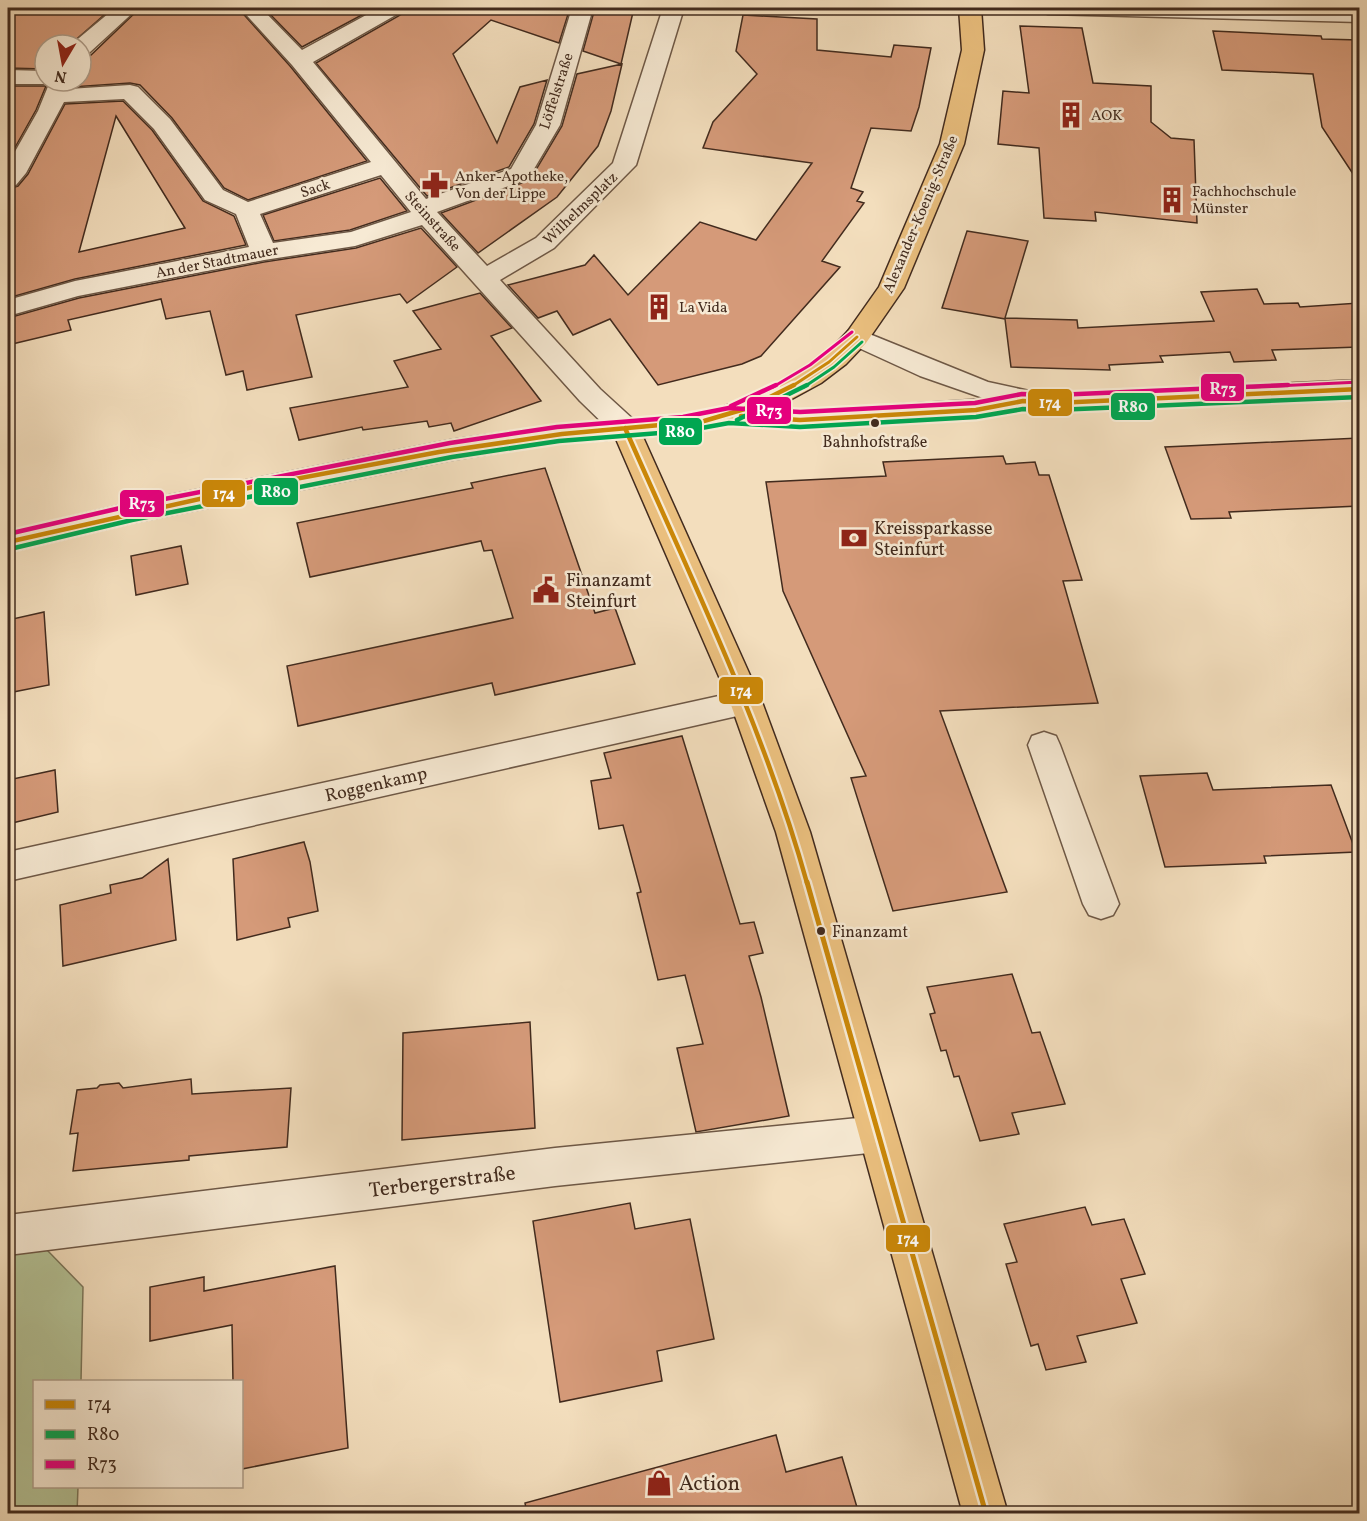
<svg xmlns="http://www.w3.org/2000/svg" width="1367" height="1521" font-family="Vollkorn,serif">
<rect width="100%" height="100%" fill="#f3debd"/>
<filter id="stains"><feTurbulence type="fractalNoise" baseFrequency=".00333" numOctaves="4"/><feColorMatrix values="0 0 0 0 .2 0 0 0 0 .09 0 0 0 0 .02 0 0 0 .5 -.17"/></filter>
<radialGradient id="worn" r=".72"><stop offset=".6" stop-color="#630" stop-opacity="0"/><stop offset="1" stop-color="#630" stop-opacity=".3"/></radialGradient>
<!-- green -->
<path fill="#b4c296" stroke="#7b765a" stroke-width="1.5" d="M47 1250 83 1287 81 1381 34 1382V1486L78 1487 77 1513H8V1255Z"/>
<!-- building -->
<path fill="#d59a79" stroke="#422b1e" stroke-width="1.5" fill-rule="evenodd" d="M8 8H112L70 45H45V69L8 68Z
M140 8H238L290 66 367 161 248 200 224 188 172 118 140 85 130 83 72 87 74 81H81V57L91 55Z
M264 8H375L302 47Z
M406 8H570L559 43 491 20 453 54 497 143 520 87 547 80 534 124 509 167 427 196 316 63 402 14Z
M595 8H634L621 64 583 51Z
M743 15 817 19V50L891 57 894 45 931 48 919 107 911 131 871 128 851 188 863 192 857 201 864 203 822 261 840 267 761 356 742 364 658 385 610 319 573 335 557 311 538 318 508 285 585 265 594 255 628 295 700 222 756 240 812 163 703 148 713 122 757 74 736 51Z
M1020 26 1082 28 1093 83 1151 86V122L1171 138 1194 140 1197 223 1095 212 1096 221 1044 218 1039 148 998 144 1003 91 1029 93Z
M1213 31 1321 36 1322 39 1359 40V183L1322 127 1313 74 1222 70Z
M622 64 611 111 598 146 557 197 478 253 441 213 530 180 562 126 577 74Z
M8 86H46L36 110 8 160Z
M123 101 152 130 203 201 234 216 246 245 75 279 8 298V189L18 186 28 174 65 104ZM116 116 185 228 79 252Z
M380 178 407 211 350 230 274 241 263 215Z
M421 228 457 267 407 303 400 294 296 315 312 377 247 390 243 371 226 375 210 311 166 319 161 299 68 320 71 330 8 345V318L79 298 264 262 356 248Z
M967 231 1028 241 1005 318 1077 320 1078 328 1214 321 1201 292 1257 289 1264 304 1298 303 1300 307 1359 303V347L1272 350 1276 360 1234 362 1230 352 1160 356 1163 362 1109 365 1110 370 1011 367 1005 319 942 308Z
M480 293 512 328 491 336 541 401 454 431 451 423 429 427 427 421 363 430 362 427 299 440 290 408 408 387 394 361 441 349 413 311Z
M1359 438V506L1229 512 1231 518 1191 519 1165 447Z
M1003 456 1006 464 1035 462 1039 475H1049L1082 580 1063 581 1098 703 940 711 1007 892 893 911 851 778 866 776 783 591 766 482 886 476 883 462Z
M545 468 595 613 615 608 635 664 495 695 492 683 298 726 287 666 513 618 492 550 484 551 481 541 310 577 297 523 473 488 471 483Z
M181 546 188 584 136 595 131 556Z
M44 612 49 685 8 693V620Z
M682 736 740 924 754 922 763 953 749 956 761 997 789 1116 696 1132 677 1048 703 1044 685 975 658 980 637 893 641 892 623 825 599 829 591 781 611 778 604 753Z
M55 770 58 812 8 824V780Z
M1207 773 1213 790 1331 785 1356 852 1264 856 1266 863 1165 867 1140 776Z
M304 842 310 862 318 911 288 918 290 927 237 940 233 859Z
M168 859 176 940 63 966 60 905 111 893 110 885 142 878Z
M1012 974 1032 1033 1040 1032 1065 1104 1012 1113 1019 1134 980 1141 959 1076 954 1077 946 1050 941 1051 930 1014 935 1013 927 987Z
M530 1022 535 1128 402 1140 403 1033Z
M191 1079 192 1094 291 1088 287 1147 189 1156V1160L73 1171 78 1133 70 1134 77 1090 97 1088 100 1085 119 1083 123 1088Z
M630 1203 635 1229 690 1219 714 1339 657 1351 662 1381 560 1402 533 1221Z
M1085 1207 1092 1225 1124 1219 1145 1274 1121 1279 1137 1323 1077 1336 1086 1362 1046 1370 1038 1344 1031 1346 1006 1264 1017 1262 1004 1224Z
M335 1266 348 1448 242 1469V1382H233L232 1325 150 1341V1287L204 1277V1291Z
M776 1435 786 1472 842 1457 859 1514H527L525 1503Z"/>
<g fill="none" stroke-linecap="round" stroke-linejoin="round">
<!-- minor casing -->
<g stroke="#6e5846" stroke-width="3">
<path id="minor" d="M115 8H138L89 53 81 55V45H72L73 43Z
M240 8H261L302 50 379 8H404L401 12 313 62 426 199 511 169 536 125 572 8H593L560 125 528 179 437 212 487 266 536 238 613 163 663 8H684L636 165 554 248 500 280 600 389 635 421 639 428 635 435 625 437 615 435 580 401 422 225 355 246 264 260 175 277 78 296 8 316V300L75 281 249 247 236 214 205 200 154 129 124 99 64 102 26 173 16 185 8 187V164L38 111 49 84H8V70L45 71V81H72L69 89 130 85 138 87 170 119 223 190 248 202 371 162 292 65ZM381 175 411 212 351 232 273 243 260 214Z
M1037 8 1360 10V22L1048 14 1041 12Z
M857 329 988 382 1029 391 1055 394 1360 380V398L1055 412 1024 408 976 419 800 429 719 422 715 415 719 408 729 406 800 411 986 399 920 376 848 343 844 337 848 331Z
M746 690 757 693 762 702 757 711 746 714 8 881V852Z
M1044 732 1056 736 1060 745 1119 904 1113 915 1101 919 1089 915 1083 904 1028 745 1032 736Z
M878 1116 892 1121 897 1134 892 1147 878 1152 555 1186 8 1255V1215L555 1148Z"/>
</g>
<!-- major casing -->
<g stroke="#422b1e" stroke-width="3">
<path id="major" d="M959 8H981L984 50 964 144 904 288 866 343 846 364 821 383 788 401 729 424 684 433 643 437 762 702 810 832 1008 1514H963L776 832 730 702 616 439 558 443 451 460 130 523 8 552V532L130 503 451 440 558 425 684 415 723 407 768 389 801 371 828 352 848 331 879 287 940 144 962 50Z"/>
</g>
<!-- minor -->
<use href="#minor" fill="#f7ead4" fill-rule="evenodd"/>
<!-- major -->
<use href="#major" fill="#eabf7e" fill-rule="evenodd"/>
<!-- bus-1-far2 casing -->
<g stroke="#f7ead4" stroke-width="6">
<path id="bus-1-far2" d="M791 387 829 362 857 337"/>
</g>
<!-- bus-1-far1 casing -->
<g stroke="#f7ead4" stroke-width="9">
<path id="bus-1-far1" d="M741 416 800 420 976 410 1023 401 1055 403 1360 389
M625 428C691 578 763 725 807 883
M8 542 253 487 439 452 562 434 704 421 748 408 794 385"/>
</g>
<!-- bus-1 casing -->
<g stroke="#f7ead4" stroke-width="10">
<path id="bus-1" d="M807 882 986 1514"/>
</g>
<!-- bus-2-far1 casing -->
<g stroke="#f7ead4" stroke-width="6">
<path id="bus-2-far1" d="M804 387 834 367 862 342"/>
</g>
<!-- bus-2 casing -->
<g stroke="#f7ead4" stroke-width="9">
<path id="bus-2" d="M737 420 807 385
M10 549 132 520 452 457 559 441 685 431 729 423 800 427 976 417 1023 409 1055 410 1360 397"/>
</g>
<!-- bus-3-far1 casing -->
<g stroke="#f7ead4" stroke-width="6">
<path id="bus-3-far1" d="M773 387 810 365 852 332
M1252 387 1360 382"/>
</g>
<!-- bus-3 casing -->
<g stroke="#f7ead4" stroke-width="9">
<path id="bus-3" d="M731 406 776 385
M8 534 129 506 450 443 557 427 683 417 729 408 800 412 975 403 1022 394 1055 395 1288 385"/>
</g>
<!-- bus-1-far2 -->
<use href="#bus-1-far2" stroke="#ca8708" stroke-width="3"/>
<!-- bus-1-far1 -->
<use href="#bus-1-far1" stroke="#ca8708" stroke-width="4.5"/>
<!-- bus-1 -->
<use href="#bus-1" stroke="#ca8708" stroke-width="5"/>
<!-- bus-2-far1 -->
<use href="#bus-2-far1" stroke="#00a651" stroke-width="3"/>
<!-- bus-2 -->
<use href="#bus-2" stroke="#00a651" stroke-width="4.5"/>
<!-- bus-3-far1 -->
<use href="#bus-3-far1" stroke="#e5007d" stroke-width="3"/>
<!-- bus-3 -->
<use href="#bus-3" stroke="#e5007d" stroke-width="4.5"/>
</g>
<!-- icons -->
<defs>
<g id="building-bare" transform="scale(2.07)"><path d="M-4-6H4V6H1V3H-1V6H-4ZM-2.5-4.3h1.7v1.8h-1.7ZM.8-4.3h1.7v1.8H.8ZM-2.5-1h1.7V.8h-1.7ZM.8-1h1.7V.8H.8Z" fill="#8f2418" stroke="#f7ead4" stroke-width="2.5" paint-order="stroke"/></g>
<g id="pharmacy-bare" transform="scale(2.07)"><path d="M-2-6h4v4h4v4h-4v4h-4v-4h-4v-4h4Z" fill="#8f2418" stroke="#f7ead4" stroke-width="2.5" paint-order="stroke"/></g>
<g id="bank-bare" transform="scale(2.07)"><path d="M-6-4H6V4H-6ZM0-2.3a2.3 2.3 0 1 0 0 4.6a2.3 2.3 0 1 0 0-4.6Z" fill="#8f2418" stroke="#f7ead4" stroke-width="2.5" paint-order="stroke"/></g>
<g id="civic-bare" transform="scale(2.07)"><path d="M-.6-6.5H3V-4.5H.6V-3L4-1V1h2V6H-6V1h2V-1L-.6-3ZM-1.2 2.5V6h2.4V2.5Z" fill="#8f2418" stroke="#f7ead4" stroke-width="2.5" paint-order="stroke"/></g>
<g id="shop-bare" transform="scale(2.07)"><path d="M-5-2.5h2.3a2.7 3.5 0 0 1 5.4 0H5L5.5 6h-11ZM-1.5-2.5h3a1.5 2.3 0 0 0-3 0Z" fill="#8f2418" stroke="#f7ead4" stroke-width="2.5" paint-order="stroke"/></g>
</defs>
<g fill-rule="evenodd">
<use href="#building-bare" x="1071" y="115"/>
<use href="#pharmacy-bare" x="435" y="185"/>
<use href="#building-bare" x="1172" y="200"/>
<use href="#building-bare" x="659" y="307"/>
<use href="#bank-bare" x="854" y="538"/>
<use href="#civic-bare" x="546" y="590"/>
<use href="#shop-bare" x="659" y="1483"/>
</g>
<!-- markers -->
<g fill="#422b1e" stroke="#f7ead4" stroke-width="2">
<circle cx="875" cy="423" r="5"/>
<circle cx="821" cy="931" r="5"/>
</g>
<g text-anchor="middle" stroke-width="5" stroke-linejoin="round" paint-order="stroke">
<!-- far-street labels -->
<g font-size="15" fill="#422b1e" stroke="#f7ead4">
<text transform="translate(556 91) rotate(-72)" y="5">Löffelstraße</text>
<text transform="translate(315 188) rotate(-18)" y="5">Sack</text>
<text transform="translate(580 208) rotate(-44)" y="5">Wilhelmsplatz</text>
<text transform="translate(920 214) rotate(-67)" y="5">Alexander-Koenig-Straße</text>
<text transform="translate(433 221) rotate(48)" y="5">Steinstraße</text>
<text transform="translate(217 261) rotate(-11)" y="5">An der Stadtmauer</text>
</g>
<!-- far-poi labels -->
<g font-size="15" fill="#422b1e" stroke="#f7ead4" text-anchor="start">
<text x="1091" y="120">AOK</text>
<text x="455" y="181">Anker-Apotheke,<tspan x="455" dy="17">Von der Lippe</tspan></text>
<text x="1192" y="196">Fachhochschule<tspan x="1192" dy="17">Münster</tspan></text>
<text x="679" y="312">La Vida</text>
</g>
<!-- bus labels -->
<g font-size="16" fill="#422b1e" stroke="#f7ead4">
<text x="875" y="447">Bahnhofstraße</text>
<text x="832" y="937" text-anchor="start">Finanzamt</text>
</g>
<!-- poi labels -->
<g font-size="18" fill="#422b1e" stroke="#f7ead4" text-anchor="start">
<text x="874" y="534">Kreissparkasse<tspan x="874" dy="21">Steinfurt</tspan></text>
<text x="566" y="586">Finanzamt<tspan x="566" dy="21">Steinfurt</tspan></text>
</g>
<!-- street labels -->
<g font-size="18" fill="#422b1e" stroke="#f7ead4">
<text transform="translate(376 784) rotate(-13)" y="6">Roggenkamp</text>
</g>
<!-- near-street labels -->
<g font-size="21" fill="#422b1e" stroke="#f7ead4">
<text transform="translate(442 1181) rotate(-7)" y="7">Terbergerstraße</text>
</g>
<!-- near-poi labels -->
<g font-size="21" fill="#422b1e" stroke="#f7ead4" text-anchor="start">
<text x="679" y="1490">Action</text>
</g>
</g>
<g stroke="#f7ead4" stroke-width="2">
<rect x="1200" y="373" width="45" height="29" rx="6" fill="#e5007d"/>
<rect x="1027" y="388" width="46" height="29" rx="6" fill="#ca8708"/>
<rect x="1110" y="392" width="46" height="29" rx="6" fill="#00a651"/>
<rect x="746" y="396" width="46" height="29" rx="6" fill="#e5007d"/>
<rect x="658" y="417" width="45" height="29" rx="6" fill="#00a651"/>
<rect x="253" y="477" width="46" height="29" rx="6" fill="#00a651"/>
<rect x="201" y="479" width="45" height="29" rx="6" fill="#ca8708"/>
<rect x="119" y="489" width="46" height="29" rx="6" fill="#e5007d"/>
<rect x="718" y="676" width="46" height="29" rx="6" fill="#ca8708"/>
<rect x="885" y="1224" width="46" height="29" rx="6" fill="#ca8708"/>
</g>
<g font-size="16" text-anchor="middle" font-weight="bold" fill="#fff">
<text x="1223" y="394">R73</text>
<text x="1050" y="408">174</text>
<text x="1133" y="412">R80</text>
<text x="769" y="416">R73</text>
<text x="680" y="437">R80</text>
<text x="276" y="497">R80</text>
<text x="224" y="499">174</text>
<text x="142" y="509">R73</text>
<text x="741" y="696">174</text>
<text x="908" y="1244">174</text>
</g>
<!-- margin -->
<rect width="1367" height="1521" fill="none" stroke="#f3debd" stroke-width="30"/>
<rect x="9" y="9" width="1349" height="1503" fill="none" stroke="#422b1e" stroke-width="3"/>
<rect x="15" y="15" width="1337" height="1491" fill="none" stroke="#422b1e" stroke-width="1.5"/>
<!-- legend -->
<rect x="33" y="1380" width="210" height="108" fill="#f7ead4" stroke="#af9e8b" stroke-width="1.5"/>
<rect x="45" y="1400" width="30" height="9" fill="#ca8708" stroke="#af9e8b" stroke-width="1.5"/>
<text x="87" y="1410" font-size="18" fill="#422b1e">174</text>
<rect x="45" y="1430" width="30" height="9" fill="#00a651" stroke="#af9e8b" stroke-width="1.5"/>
<text x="87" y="1440" font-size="18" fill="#422b1e">R80</text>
<rect x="45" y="1460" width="30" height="9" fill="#e5007d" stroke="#af9e8b" stroke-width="1.5"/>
<text x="87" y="1470" font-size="18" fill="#422b1e">R73</text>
<!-- north arrow -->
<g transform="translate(63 63) rotate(190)"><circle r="28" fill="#f7ead4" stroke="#af9e8b" stroke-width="1.5"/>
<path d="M0-4.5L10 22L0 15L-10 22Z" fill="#8f2418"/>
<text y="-9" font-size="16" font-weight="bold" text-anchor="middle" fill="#422b1e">N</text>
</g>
<rect width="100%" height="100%" filter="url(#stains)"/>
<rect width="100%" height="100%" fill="url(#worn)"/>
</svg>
